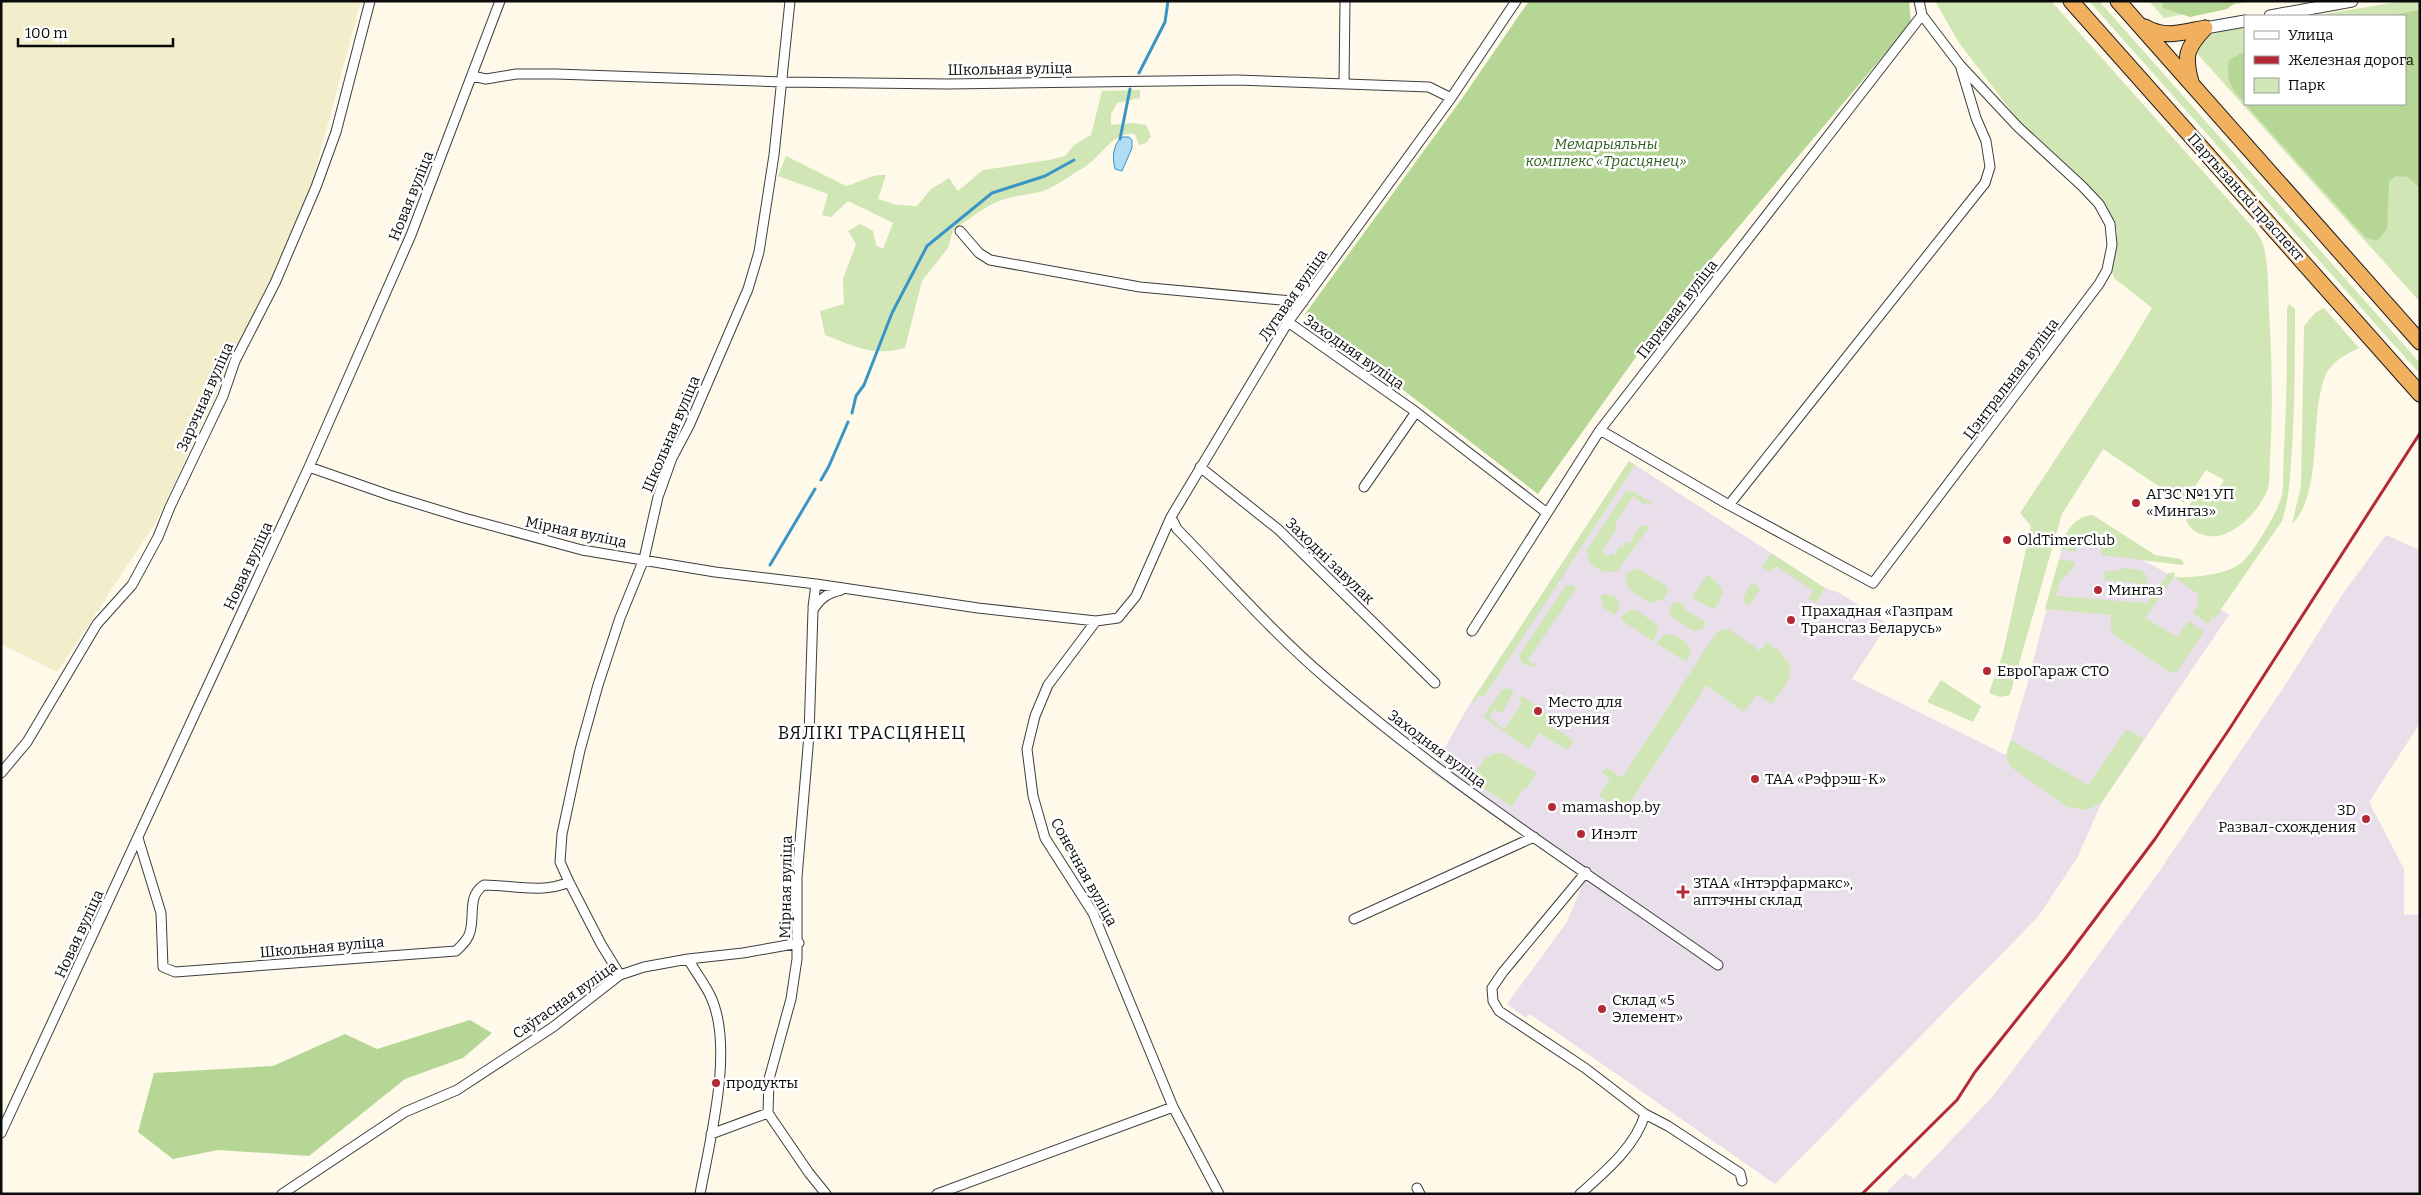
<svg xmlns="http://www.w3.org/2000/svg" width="2421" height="1195" font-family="Bitter,serif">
<rect width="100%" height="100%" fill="#fef9e9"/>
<!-- industrial -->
<path fill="#e8dfea" d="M1629 461 1825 588 1840 593 1888 624 1852 679 2006 755 2026 689 2066 532 2141 559 2174 577 2229 615 2102 802 2077 858 2038 917 1775 1184 1530 1014 1526 1018 1507 1004 1567 922 1585 878 1431 772 1468 707Z
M2386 535 2420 550V723L2369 802 2404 869V915L2420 914V1194H1890L1887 1191 1906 1173 1914 1179 1993 1096 2049 1023 2156 876 2282 690 2342 595Z"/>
<!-- farmland -->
<path fill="#f2edcb" d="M1 1H361L307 201 156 522 57 672 1 644Z"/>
<!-- green -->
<path fill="#d1e6b5" d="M1935 1H2051L2256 231C2259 236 2263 242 2264 248 2269 269 2268 291 2269 312 2272 360 2273 409 2270 457 2269 467 2271 481 2267 491 2259 511 2232 540 2208 536 2179 531 2180 505 2203 492L2214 495 2224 480 2206 470 2184 503 2103 449 2062 514 2010 695 2000 697 1989 693 2003 653 2031 526 2020 513 2119 363 2152 308 2114 278 2112 272 2117 231 2112 218 2094 193 2022 125 1959 43Z
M2089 1H2099L2420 363V374Z
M2149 1H2253L2164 18Z
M2403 1H2420V302L2193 49C2205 31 2225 31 2245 27V104H2405V16H2312Z
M1140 90V98L1117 103 1111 114V125L1134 123 1146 125 1151 136 1146 143 1139 145 1135 134C1112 131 1102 157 1083 168 1071 175 1057 186 1043 191 1030 195 1016 195 1002 200 985 206 968 220 953 230L948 248 922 281 905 348C873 357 854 346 825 335L820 311 844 304 843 279 856 244 848 231 860 224 873 231 876 245 883 249 893 223 848 201 831 217 822 215 828 194 778 176 786 156 846 186C862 182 868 174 886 175L878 199 897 205 917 206 931 189 949 178 958 191 983 170 1049 160 1065 156 1075 144 1091 135 1102 91Z
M2289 304 2295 309C2295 355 2295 402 2292 448 2290 473 2290 497 2282 521L2215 618 2213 617 2208 624 2193 613 2199 604 2196 601 2199 595 2174 577 2145 618 2177 637 2189 621 2204 632 2176 673 2170 672 2115 636 2111 630V615L2045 609 2059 559 2075 562V566L2060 581 2056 596 2147 603 2169 573 2175 572 2174 577C2192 578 2226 575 2241 563 2253 554 2279 510 2282 495 2284 481 2283 464 2284 449 2287 402 2287 355 2287 308Z
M2324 308 2359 348C2349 353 2338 358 2331 367 2324 374 2322 386 2320 395 2312 432 2320 496 2292 524L2301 486 2304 326 2315 313Z
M1629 461 1635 465 1484 697 1479 695 1474 702 1472 701Z
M1626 491H1632L1652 503V506L1646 502 1644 505 1633 496 1615 524 1617 529 1603 550 1605 555 1608 557 1611 553 1615 555 1620 546 1623 548 1626 542 1630 543 1640 526H1650L1617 571C1604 574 1599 570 1589 563L1587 550Z
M2093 515 2155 555 2181 559 2184 563 2182 565 2102 555 2101 547 2078 544 2076 552 2061 549C2066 531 2073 517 2093 515Z
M1771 553 1825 588 1816 603 1808 598 1814 591 1776 566 1771 572 1762 567Z
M1637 568 1667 586 1668 592 1664 599 1650 603C1638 595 1623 590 1626 574Z
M2123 568 2141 570 2146 575 2148 583 2143 590 2137 593 2138 583 2104 580 2105 571H2119Z
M1707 575 1717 582 1723 593 1718 604 1713 609 1692 598Z
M1752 582 1760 589 1750 605 1746 604 1743 598Z
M1572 585 1577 587 1528 660 1536 665 1532 667 1522 663 1519 655 1565 586Z
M1604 594 1616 597C1621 605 1620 608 1615 615L1601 606 1604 601 1599 598Z
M1675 602 1684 604 1683 608 1704 621 1705 624 1702 630 1693 631 1671 616 1669 608Z
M1636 610 1656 624 1658 632 1653 641 1620 619 1627 611Z
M1725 629 1730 630 1760 651 1767 642 1782 653V657C1803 667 1780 693 1772 704L1757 694 1744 712 1706 685 1624 812 1599 796 1610 778 1602 773 1606 767 1622 778 1714 636 1718 631Z
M1665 634C1676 634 1690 641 1691 654L1686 662 1656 643Z
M1941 680 1981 706 1973 722 1927 702Z
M1508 688 1514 691 1501 714 1494 709 1489 717 1504 729 1522 703 1519 700 1521 696 1544 710 1547 722 1574 741 1567 750 1539 733 1529 749 1483 717 1502 690Z
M2129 730 2144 739 2102 802 2087 810 2067 807 2011 767C2004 757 2007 751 2011 740L2088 785 2125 731Z
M1496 753 1504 754 1537 773 1526 789H1523L1512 807 1471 780 1484 759Z"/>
<!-- forest -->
<path fill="#b5d695" d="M1529 1H1909L1911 23 1676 301 1538 494 1305 314 1463 97Z
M2162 1H2237L2227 9 2190 17 2163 8Z
M2420 10V188L2408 177 2396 176 2389 181 2387 229 2377 241 2366 238 2245 104H2405V16H2386Z
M2245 51V103C2230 87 2226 82 2229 60Z
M470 1020 492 1033 463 1058 405 1079 309 1156 218 1150 173 1159 138 1132 154 1073 273 1066 345 1034 377 1049Z"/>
<!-- water -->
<path fill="#b0ddf3" stroke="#3a95c7" d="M1121 137H1129L1132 140V148L1122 171 1115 169C1112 156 1113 147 1121 137Z"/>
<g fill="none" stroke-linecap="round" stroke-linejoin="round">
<!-- stream -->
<path stroke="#3a95c7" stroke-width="3" d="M1139 73 1165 22 1168 1
M1120 139 1130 89
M852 413 856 396 864 385 892 313 927 246 992 193 1045 176 1074 160
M821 480 829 466 848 422
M770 565 815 489"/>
<!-- minor casing -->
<g stroke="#3e3e3e" stroke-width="11">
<path id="minor" d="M472 76 486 79 516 74H556L783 82 948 84 1237 80 1429 87 1451 98
M1344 83 1345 1
M960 231 979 253 990 260 1140 287 1303 302
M1288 322 1416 412 1547 513
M1600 430 1729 505 1873 583 2099 284 2107 270 2112 245 2110 224 2099 204 2082 186 2018 127 1960 65 1922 15 1919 1
M309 467 389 495 464 518 582 550 715 572 816 584 978 608 1096 621 1118 618 1136 596 1171 517 1288 322 1451 98 1516 1
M1200 467 1279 530 1435 683
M1364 487 1416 412
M1729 505 1985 183 1990 167 1986 141 1976 118 1961 68
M1171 517 1177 529C1226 579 1273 633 1327 679 1449 785 1586 872 1718 965
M813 607 816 584
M1096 621 1048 685 1035 716 1027 749 1033 796 1045 838 1093 913 1173 1107 1219 1194
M1472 631 1600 430 1922 15
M1 773 27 742 97 624 132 585 158 537 170 507 223 396 235 361 275 283 316 187 336 132 370 1
M138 838 161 913 163 967 175 972 456 951C462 945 468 940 470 932 475 915 467 896 484 885 511 885 543 894 569 882
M1586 872 1503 972 1492 988 1493 1001 1499 1011 1585 1068 1645 1114 1668 1126 1740 1173 1742 1181
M1354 919 1534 837
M688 959 743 953 799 943
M620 975 601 944 569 882 560 862 562 834 580 750 598 685 620 618 644 559 658 497 672 458 689 426 748 289 759 252 774 155 790 1
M1 1133 309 467 411 235 500 1
M711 1134 768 1113
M1417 1188 1420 1194
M282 1194 405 1112 457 1090 553 1027 620 975 644 967 688 959C695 971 704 983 710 995 735 1046 710 1139 700 1194
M826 1194 809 1173 768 1113 769 1079 791 999 797 959V877L809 735 813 610C820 599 827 593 841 590
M937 1194 1173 1107
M1580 1194C1605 1172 1636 1146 1645 1114"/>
</g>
<!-- tertiary casing -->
<g stroke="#3e3e3e" stroke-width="13">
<path id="tertiary" d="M2270 16 2352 1
M2205 28 2245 21"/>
</g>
<!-- trunk casing -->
<g stroke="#1c1c1c" stroke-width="17">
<path id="trunk" d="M2071 1 2420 394
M2118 1 2420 342
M2145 27C2165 39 2183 32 2205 28
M2191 82C2184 56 2186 48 2205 28"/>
</g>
<!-- minor -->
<use href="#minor" stroke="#fff" stroke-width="9"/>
<!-- tertiary -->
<use href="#tertiary" stroke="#fff" stroke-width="11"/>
<!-- trunk -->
<use href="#trunk" stroke="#f1b05e" stroke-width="15"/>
<!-- rail -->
<path stroke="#b42935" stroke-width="3" d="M1862 1194 1957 1100 1975 1072 2065 959 2155 839 2230 728 2420 433"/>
</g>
<!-- markers -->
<g fill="#b42935" stroke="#fff" stroke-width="2">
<circle cx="2136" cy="503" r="5"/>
<circle cx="2007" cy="540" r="5"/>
<circle cx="2098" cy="590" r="5"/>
<circle cx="1791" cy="620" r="5"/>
<circle cx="1987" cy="671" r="5"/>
<circle cx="1538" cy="711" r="5"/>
<circle cx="1755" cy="779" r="5"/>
<circle cx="1552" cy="807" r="5"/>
<circle cx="2366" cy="819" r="5"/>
<circle cx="1581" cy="834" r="5"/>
<path d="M1680.5 884.5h5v5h5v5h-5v5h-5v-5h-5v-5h5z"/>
<circle cx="1602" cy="1009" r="5"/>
<circle cx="716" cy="1083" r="5"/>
</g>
<g text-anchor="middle" stroke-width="5" stroke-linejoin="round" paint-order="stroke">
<!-- street labels -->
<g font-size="15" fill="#0b0b0b" stroke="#fff">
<text transform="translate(1010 69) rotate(-1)" y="5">Школьная вуліца</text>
<text transform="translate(411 196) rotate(-68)" y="5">Новая вуліца</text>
<text transform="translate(2246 197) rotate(48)" y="5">Партызанскі праспект</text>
<text transform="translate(1293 295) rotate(-55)" y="5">Лугавая вуліца</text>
<text transform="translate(1677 309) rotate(-52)" y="5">Паркавая вуліца</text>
<text transform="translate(1354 352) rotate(35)" y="5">Заходняя вуліца</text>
<text transform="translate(2011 379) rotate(-53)" y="5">Цэнтральная вуліца</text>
<text transform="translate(205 397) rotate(-66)" y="5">Зарэчная вуліца</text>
<text transform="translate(671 434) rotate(-67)" y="5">Школьная вуліца</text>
<text transform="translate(576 532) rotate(12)" y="5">Мірная вуліца</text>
<text transform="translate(1330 561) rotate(44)" y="5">Заходні завулак</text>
<text transform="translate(248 566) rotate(-65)" y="5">Новая вуліца</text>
<text transform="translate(1437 749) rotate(37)" y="5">Заходняя вуліца</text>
<text transform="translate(1084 872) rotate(61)" y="5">Сонечная вуліца</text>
<text transform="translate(786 887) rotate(-89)" y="5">Мірная вуліца</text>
<text transform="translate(79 934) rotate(-65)" y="5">Новая вуліца</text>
<text transform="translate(322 947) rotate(-5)" y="5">Школьная вуліца</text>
<text transform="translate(565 1000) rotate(-35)" y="5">Саўгасная вуліца</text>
</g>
<!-- park labels -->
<g font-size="15" font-style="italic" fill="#2e5f1f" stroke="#fff">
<text x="1606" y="149">Мемарыяльны<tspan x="1606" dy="17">комплекс «Трасцянец»</tspan></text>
</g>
<!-- poi labels -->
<g font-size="15" fill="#0b0b0b" stroke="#fff" text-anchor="start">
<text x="2146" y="499">АГЗС №1 УП<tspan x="2146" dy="17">«Мингаз»</tspan></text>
<text x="2017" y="545">OldTimerClub</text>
<text x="2108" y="595">Мингаз</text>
<text x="1801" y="616">Прахадная «Газпрам<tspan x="1801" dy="17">Трансгаз Беларусь»</tspan></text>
<text x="1997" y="676">ЕвроГараж СТО</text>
<text x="1548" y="707">Место для<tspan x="1548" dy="17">курения</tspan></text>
<text x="1765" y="784">ТАА «Рэфрэш-К»</text>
<text x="1562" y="812">mamashop.by</text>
<text x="2356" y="815" text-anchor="end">3D<tspan x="2356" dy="17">Развал-схождения</tspan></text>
<text x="1591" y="839">Инэлт</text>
<text x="1693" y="888">ЗТАА «Інтэрфармакс»,<tspan x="1693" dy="17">аптэчны склад</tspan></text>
<text x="1612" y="1005">Склад «5<tspan x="1612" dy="17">Элемент»</tspan></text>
<text x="726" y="1088">продукты</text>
</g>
<!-- quarter labels -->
<g font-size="18" letter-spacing="1" fill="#0b0b0b" stroke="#fff">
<text x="872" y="739">ВЯЛІКІ ТРАСЦЯНЕЦ</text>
</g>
</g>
<!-- border -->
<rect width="2421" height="1195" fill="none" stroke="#0b0b0b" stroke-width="5"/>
<!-- legend -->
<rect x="2244" y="15" width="162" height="90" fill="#ffffff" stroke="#9d9d9d"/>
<rect x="2254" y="31" width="25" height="8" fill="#ffffff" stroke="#9d9d9d"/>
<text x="2288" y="40" font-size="15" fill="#0b0b0b">Улица</text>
<rect x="2254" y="56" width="25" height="8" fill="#b42935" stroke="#9d9d9d"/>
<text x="2288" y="65" font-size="15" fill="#0b0b0b">Железная дорога</text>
<rect x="2254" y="78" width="25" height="15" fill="#d1e6b5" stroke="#9d9d9d"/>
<text x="2288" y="90" font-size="15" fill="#0b0b0b">Парк</text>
<!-- scale -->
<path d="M18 38v8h155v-8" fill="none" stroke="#0b0b0b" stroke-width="2.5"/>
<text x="25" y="38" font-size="15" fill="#0b0b0b" stroke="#ffffff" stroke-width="4" paint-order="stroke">100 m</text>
</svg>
